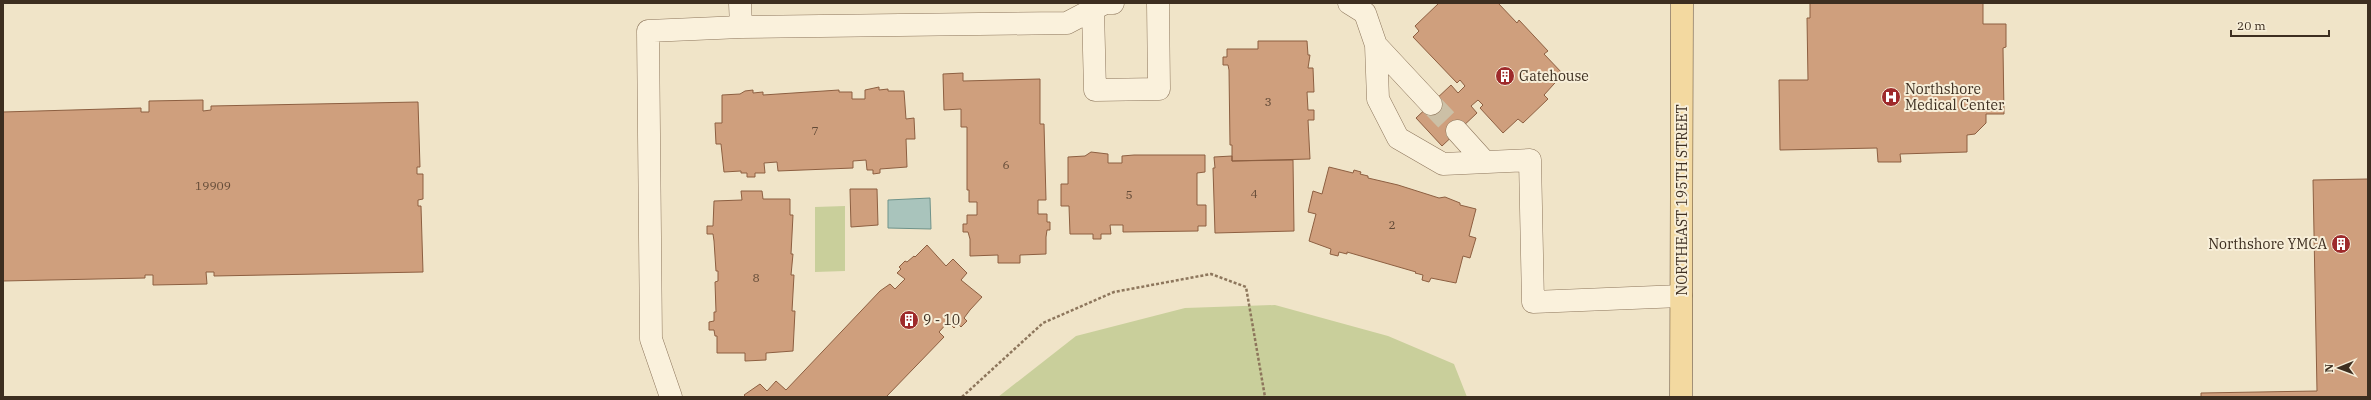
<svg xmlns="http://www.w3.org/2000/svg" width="2371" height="400" font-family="'IBM Plex Serif',serif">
<rect width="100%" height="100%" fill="#f0e4c8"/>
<!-- green -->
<path fill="#c9cf9b" d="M845 206V271L815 272V207Z
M1275 305 1388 336 1454 364 1467 397H998L1076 336 1185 308Z"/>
<!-- water -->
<path fill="#a9c4bc" stroke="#6f938a" d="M930 198 931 229 888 228V200Z"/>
<!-- building -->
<path fill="#cf9f7d" stroke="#8d5f41" d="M1439 3H1498L1517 23 1519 20 1548 51 1544 54 1563 74 1544 95 1548 99 1523 123 1518 119 1503 133 1480 108 1483 105 1478 100 1471 106 1477 113 1442 146 1416 118 1451 85 1458 93 1465 86 1460 80 1457 83 1413 37 1419 31 1415 26Z
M1810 3H1983V24H2006V47L2003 48 2004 114H1986V123L1975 134 1967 135V152L1900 154 1901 162H1878L1877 148 1780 150 1779 80H1808L1807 18H1810Z
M1258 41H1307L1308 55H1310L1308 68H1313L1314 92H1307L1308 110H1314V120H1308L1310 159 1232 161V145H1230L1229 70 1228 65H1223V57H1227V49H1258Z
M963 73V81L1040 79V124H1044L1046 200H1038V214H1047V222H1050V230H1047L1046 237V254L1020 255V263H998V255L970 256V239L968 232H963V224H967V215H977V202H969V190H967V127H961V109L944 110 943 74Z
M879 87V90L888 89V91H904L906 119 914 118 915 139H906L907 167 880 169V173L873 174V170H867L866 160 853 161V168L778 171 777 162 764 163 765 173H755V177H747V173H741V171L724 172 721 144H716L715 123H722V95L740 94 745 91 753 90V93L763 92V95L839 90V92H852V99H865V90Z
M203 100V111L211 110V106L418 102 420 167H417V174H423V199L418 200V206H421L423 272 214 276V272H206L207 284 153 285V275H145V278L3 281V112L141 108V112H149V101Z
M1091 152 1108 154V163H1122V156L1134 155H1205V172L1197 173V205H1206V226H1198V231L1123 232V225H1110L1111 234H1101V239H1093V234H1070L1069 206H1061V184H1068V157L1085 156Z
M1232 156V161L1293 160 1294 231 1215 233 1213 168H1215L1214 157Z
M1329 167 1353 173 1354 170 1361 172 1360 174 1368 176V178L1398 185 1439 198 1445 197 1460 203V205L1476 209 1469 236 1476 238 1470 258 1463 256 1456 283 1431 278 1429 282 1422 280 1423 275 1415 273 1416 272 1347 252V254L1339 252 1338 256 1330 254 1331 249 1309 241 1316 214 1308 212 1313 191 1322 194Z
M2368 179V397H2201V393L2317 391 2313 180Z
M850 189H877L878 225 851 227Z
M741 191H762L763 199H790V215H793L791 254H793L791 275H794L792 311H795L793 351 766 353V360L745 361V353H717V336H715L714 330H709V322L714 321V312H716L715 282 718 281V271H716L714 241 713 234H707V226H713L714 201 742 200Z
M927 245 946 266 953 259 967 273 961 280 982 297 970 310 964 318 967 321 961 327 958 324 954 328 948 322 939 332 944 337 886 397H746L744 395 760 384 767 391 776 381 786 390 880 291 890 284 895 289 905 279 897 273 901 269 899 267 905 261 907 262 914 256 915 257Z"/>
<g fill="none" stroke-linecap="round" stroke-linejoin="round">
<!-- minor-tunnel -->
<path stroke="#ccc0a6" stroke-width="22" stroke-dasharray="22 11" stroke-linecap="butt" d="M1431 104 1457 131"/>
<!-- minor casing -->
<g stroke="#8d765c" stroke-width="23">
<path id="minor" d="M740 3 741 27
M1349 3 1365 13 1376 45 1378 99 1398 138 1443 164 1530 160 1533 302 1681 296
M1093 10 1095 90 1159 89 1158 3
M1376 45 1431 104
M1457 131 1485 162
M671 397 651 339 648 31 741 27 1067 23 1105 3H1113"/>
</g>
<!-- major casing -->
<g stroke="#5b4430" stroke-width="23">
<path id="major" d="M1681 397 1682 3"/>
</g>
<!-- path -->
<path stroke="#8d765c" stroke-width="2.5" stroke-dasharray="3 2" stroke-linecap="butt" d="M962 397 1043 323 1114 292 1211 274 1246 287 1265 397"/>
<!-- minor -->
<use href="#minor" stroke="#faf1dc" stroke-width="22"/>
<!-- major -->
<use href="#major" stroke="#f3d9a0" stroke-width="22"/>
</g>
<!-- icons -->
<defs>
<g id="building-disc" transform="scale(1)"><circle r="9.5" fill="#9e2a2b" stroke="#f7eed8"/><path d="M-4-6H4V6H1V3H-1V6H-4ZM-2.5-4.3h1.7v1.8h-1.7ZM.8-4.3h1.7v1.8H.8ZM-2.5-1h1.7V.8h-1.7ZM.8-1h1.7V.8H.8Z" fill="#fff"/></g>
<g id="hospital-disc" transform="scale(1)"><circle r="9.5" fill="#9e2a2b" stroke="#f7eed8"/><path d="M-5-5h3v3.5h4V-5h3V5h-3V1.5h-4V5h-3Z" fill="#fff"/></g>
</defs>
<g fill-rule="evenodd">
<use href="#building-disc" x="1505" y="76"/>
<use href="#hospital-disc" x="1891" y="97"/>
<use href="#building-disc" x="2341" y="244"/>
<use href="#building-disc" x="909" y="320"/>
</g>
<g text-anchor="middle" stroke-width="4" stroke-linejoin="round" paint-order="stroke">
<!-- number labels -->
<g font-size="12" fill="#624a37">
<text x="1268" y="106">3</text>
<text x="815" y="135">7</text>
<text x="1006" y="169">6</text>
<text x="213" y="190">19909</text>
<text x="1254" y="198">4</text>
<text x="1129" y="199">5</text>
<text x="1392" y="229">2</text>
<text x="756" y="282">8</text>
</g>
<!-- poi labels -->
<g font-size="14" fill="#3d2e20" stroke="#f7eed8" text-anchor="start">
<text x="1519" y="81">Gatehouse</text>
<text x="1905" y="94">Northshore<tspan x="1905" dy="16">Medical Center</tspan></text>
<text x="2327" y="249" text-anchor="end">Northshore YMCA</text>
<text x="923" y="325">9 - 10</text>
</g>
<!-- street labels -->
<g font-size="14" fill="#3d2e20" stroke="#f7eed8">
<text transform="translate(1682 200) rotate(-90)" y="5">NORTHEAST 195TH STREET</text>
</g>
</g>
<!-- border -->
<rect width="2371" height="400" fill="none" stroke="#3d2e20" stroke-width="8"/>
<!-- north arrow -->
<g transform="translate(2339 368) rotate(269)" stroke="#f7eed8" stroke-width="3" paint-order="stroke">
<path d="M0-3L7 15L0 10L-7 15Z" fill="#3d2e20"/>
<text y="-6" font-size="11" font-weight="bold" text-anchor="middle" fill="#3d2e20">N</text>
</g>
<!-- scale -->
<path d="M2231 30v6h98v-6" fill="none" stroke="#3d2e20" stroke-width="2"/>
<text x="2237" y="30" font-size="12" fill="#3d2e20" stroke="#f7eed8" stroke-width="3" paint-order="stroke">20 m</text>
</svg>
